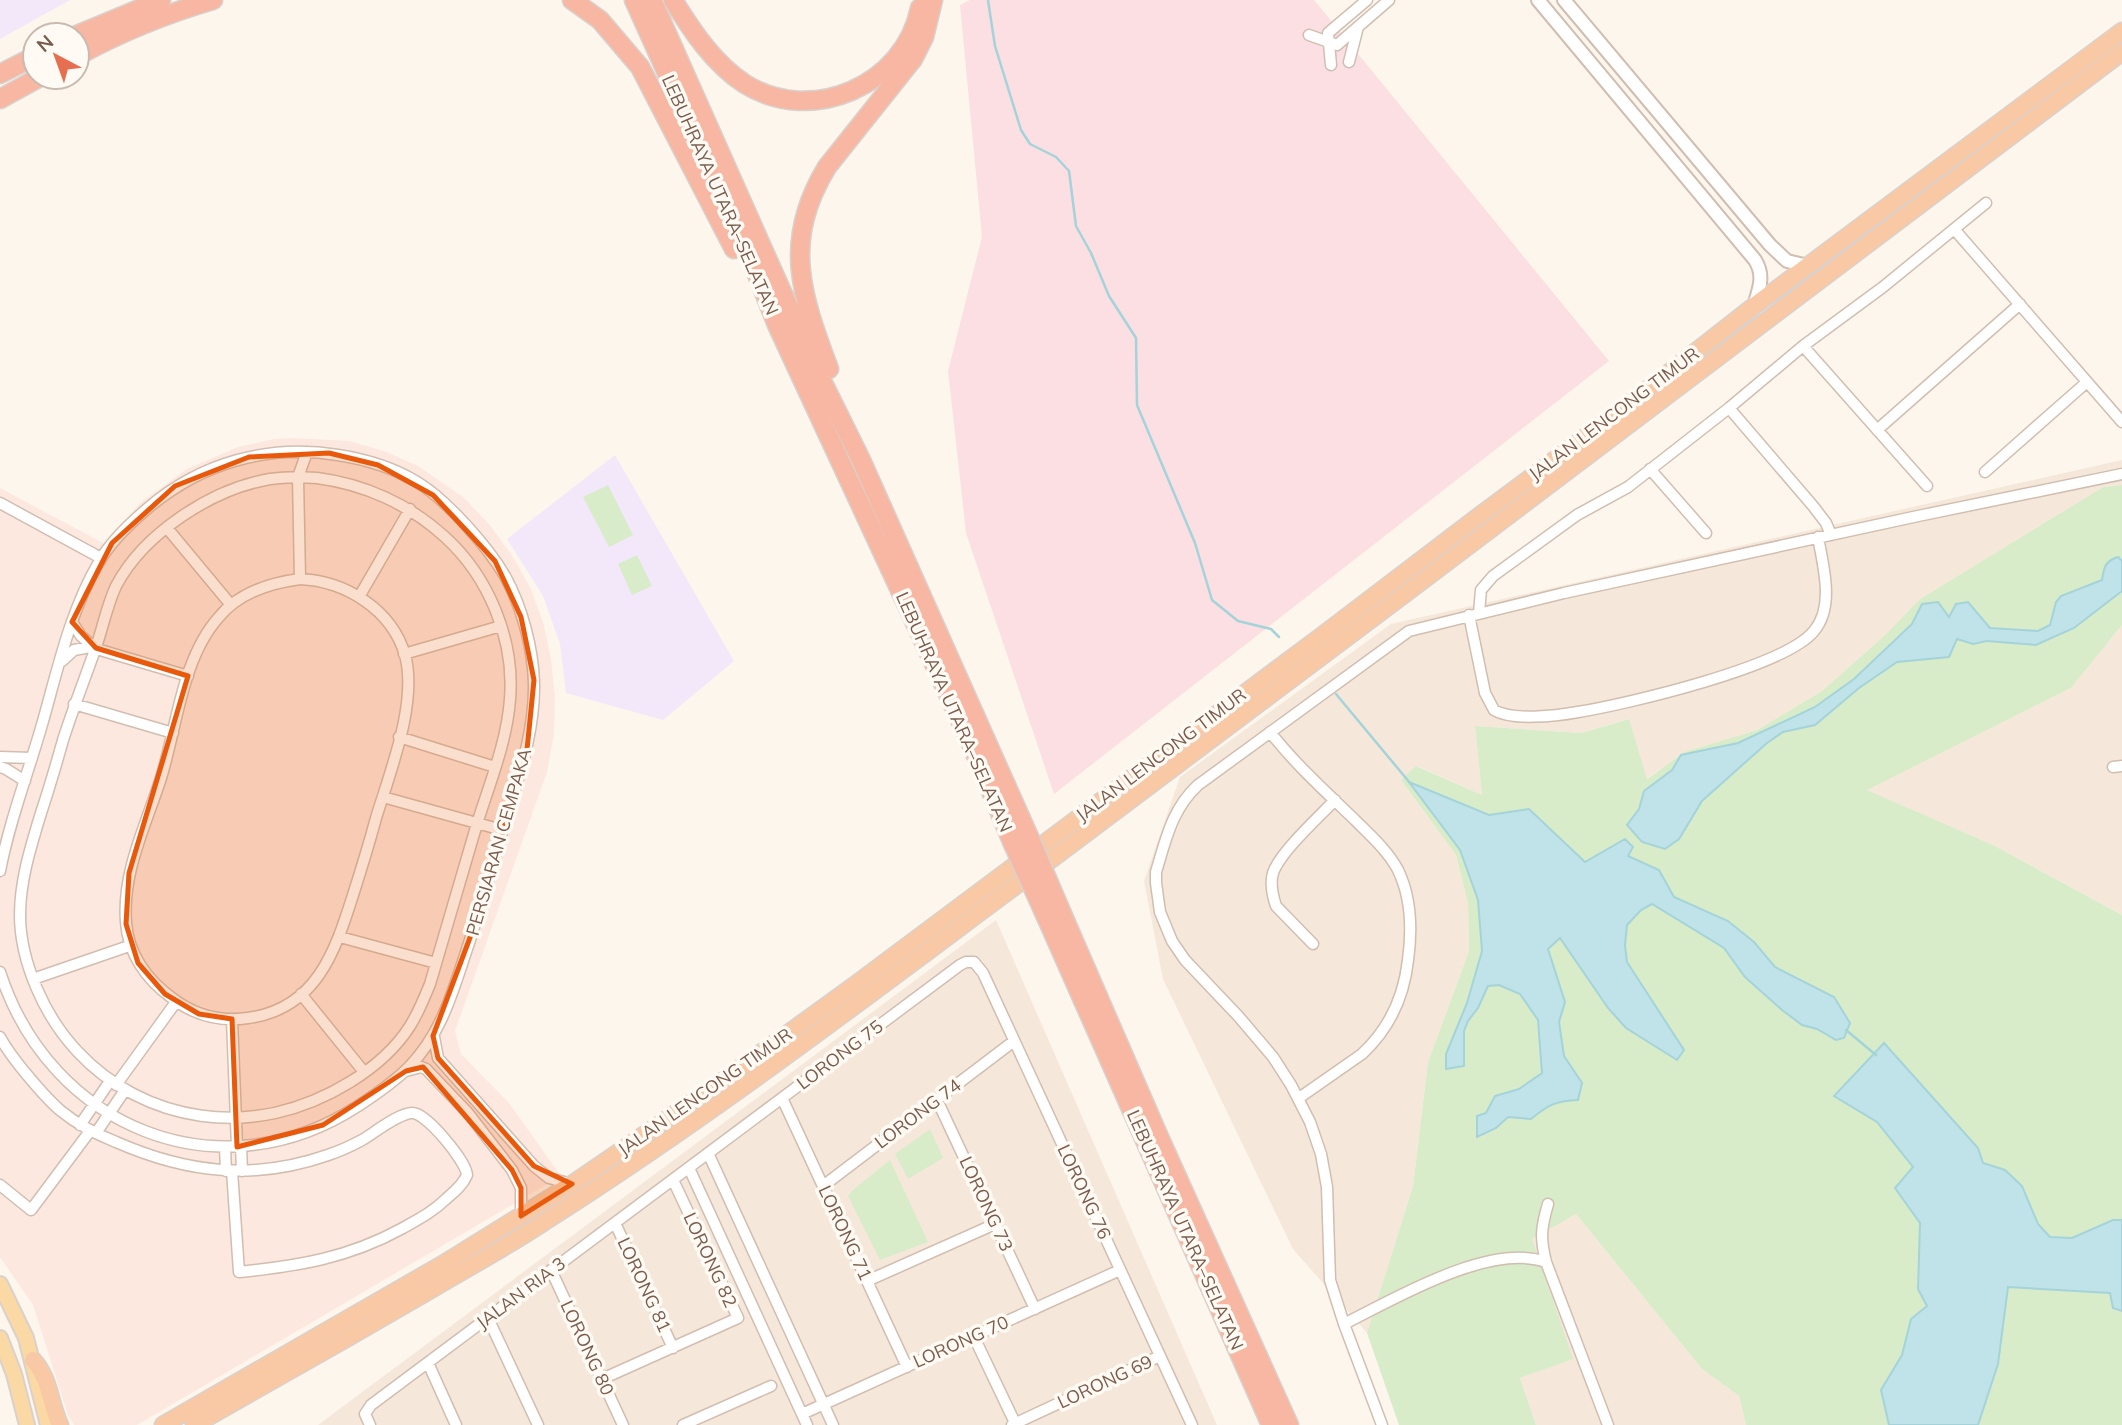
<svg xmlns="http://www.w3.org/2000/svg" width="2122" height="1425" font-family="Mulish,sans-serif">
<rect width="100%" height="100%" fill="#fdf6ec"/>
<!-- residential -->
<path fill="#f5e8da" d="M2122 460V485L2103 487 1920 599 1884 636 1822 691 1757 730 1684 752 1646 779 1628 719 1581 733 1475 726 1482 795 1417 766 1401 780 1456 855 1468 903 1469 951 1428 1062 1413 1186 1367 1333 1293 1249 1163 979 1144 881 1180 777 1391 624Z
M2122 625V915L1993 845 1866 790 2071 688Z
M996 920 1217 1425H318Z
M1576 1214 1702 1369 1739 1396 1746 1425H1536L1520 1378 1572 1359 1531 1239Z"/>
<!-- commercial -->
<path fill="#fde8e0" d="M293 438 349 441 384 451 418 466 463 497 489 524 511 554 530 587 543 622 551 659 555 697 554 734 547 772 455 1031 461 1054 509 1103 561 1176 137 1425H74L68 1415 33 1305 0 1257V488L105 544 141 502 187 469 238 447 274 439Z"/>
<!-- education -->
<path fill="#f3e8fa" d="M0 0H70L0 39Z
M615 455 734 661 663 720 566 693 560 644 543 596 507 539Z"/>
<!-- medical -->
<path fill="#fbdfe3" d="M970 0H1314L1609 361 1054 794 966 533 948 371 982 237 960 5Z"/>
<!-- green -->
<path fill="#d8ecc9" d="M608 485 633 535 609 547 583 497Z
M2122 485V625L2071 688 1867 790 1993 845 2122 915V1425H1746L1739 1396 1702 1369 1576 1214 1532 1239 1573 1359 1520 1378 1536 1425H1399L1367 1333 1413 1186 1428 1062 1469 951 1468 903 1456 855 1401 780 1416 766 1482 795 1475 726 1581 733 1629 719 1647 779 1684 752 1757 730 1822 691 1884 636 1920 599 2103 487Z
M637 555 652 586 632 595 618 564Z
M930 1129 943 1158 908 1179 895 1154Z
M890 1160 928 1242 880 1260 848 1196 853 1190Z"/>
<!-- water -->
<path fill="#bfe3e8" stroke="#a5d3da" stroke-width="2" d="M2118 557 2122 561V591L2074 628 2036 645 1987 641 1973 644 1957 639 1949 657 1897 662 1859 688 1815 725 1783 732 1767 743 1702 801 1679 839 1665 849 1642 842 1627 825 1639 809 1644 791 1672 770 1681 755 1738 743 1815 707 1854 679 1912 624 1922 604 1938 602 1949 617 1956 604 1968 602 1990 628 2038 631 2050 625 2056 602 2061 596 2102 580C2104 567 2105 561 2118 557Z
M1409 782 1489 815 1529 809 1585 862 1625 839 1633 847 1628 856 1659 870 1674 897 1728 921 1754 942 1775 967 1834 997 1850 1023 1844 1038 1836 1040 1817 1029 1802 1025 1782 1010 1745 977 1724 948 1652 904 1641 910 1627 925 1625 945 1627 962 1684 1050 1677 1060 1626 1028 1608 1008 1560 938 1548 949 1565 1002 1559 1022 1564 1056 1582 1083 1578 1100C1555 1101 1548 1105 1531 1119L1508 1117 1496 1128 1477 1137V1116L1486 1113 1495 1096 1519 1089 1542 1073 1538 1020 1520 994 1499 985 1488 986 1478 1008 1468 1021 1464 1031V1066L1446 1069V1054L1467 1003 1482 951 1478 900 1460 850Z
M1884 1043 1978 1148 1983 1163 2005 1170 2022 1186 2038 1224 2050 1237 2072 1238 2113 1220H2122V1311L2113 1308 2110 1293 2008 1287 1998 1364 1978 1425H1889L1881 1390 1902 1355 1911 1319 1927 1306 1918 1289 1920 1223 1895 1188 1913 1167 1877 1122 1834 1096Z"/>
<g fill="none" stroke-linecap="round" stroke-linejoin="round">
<!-- stream -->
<path stroke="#a5d3da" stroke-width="2.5" d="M988 0 995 46 1021 130 1030 144 1056 157 1069 171 1076 226 1091 253 1109 296 1136 338 1137 405 1195 543 1212 600 1238 621 1271 629 1279 637
M1336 694 1410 783
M1846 1030 1876 1055"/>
<!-- minor casing -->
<g stroke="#d1beb0" stroke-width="13">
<path id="minor" d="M1309 35 1337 45 1389 0
M1349 62 1358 27
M1331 65 1328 33 1367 0
M1954 229 2122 422
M1803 346 1927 486
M1729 408 1813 506 1826 523 1831 535
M1877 430 2020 304
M1650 469 1706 533
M1985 472 2087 382
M317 478C364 484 409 504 445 537 488 576 515 639 510 699 507 742 489 785 476 827 461 879 445 932 430 984 424 999 418 1013 410 1026 382 1070 324 1102 275 1113 175 1134 77 1083 37 989 27 966 20 940 20 915 20 880 31 846 41 813 49 789 56 765 63 740 73 709 85 678 96 647 103 627 107 605 116 586 144 533 212 489 270 479 285 477 301 477 317 478Z
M0 503 101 558
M167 528 231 605
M300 579C346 581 392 610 405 655 418 702 390 772 376 818 369 844 361 870 353 895 335 952 316 1009 248 1018 220 1022 194 1015 172 998 147 980 128 954 126 922 122 872 146 825 161 778 177 726 182 658 219 617 239 592 270 583 300 579Z
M300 579 298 477 307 452
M359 597 410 509
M1479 613 1481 590 1493 576 1577 515 1628 487 1729 408 1803 346 1883 287 1986 203
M1469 615 1485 693 1494 710C1512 721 1556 716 1578 712 1627 704 1785 667 1814 631 1835 606 1823 566 1818 537
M72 622 81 636 95 648
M404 654 501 626
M62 661 74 650 90 647 188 676
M74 704 173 733
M1270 732C1296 765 1326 792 1356 821 1371 836 1388 851 1398 870 1411 897 1412 931 1408 960 1404 997 1390 1028 1362 1054L1299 1098
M399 737 495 767
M0 757 32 758
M0 767 6 769 25 781
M2113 767 2122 766
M383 797 502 830
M0 871C9 823 27 776 41 728 57 673 69 613 99 562 111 541 129 524 148 508 202 462 269 444 338 455 364 459 394 468 417 482 446 499 488 547 505 576 522 607 533 648 534 683 535 737 515 786 501 836 489 875 479 914 466 952 452 994 441 1034 409 1067 394 1082 375 1095 358 1106 218 1197 50 1127 0 972
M340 937 436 963
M1313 944 1276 906C1273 897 1270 883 1273 873 1280 852 1319 817 1335 800
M33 979 129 946
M301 994 364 1072
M232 1019 237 1147
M0 1037C8 1052 18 1064 28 1076 38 1088 49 1101 61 1111 78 1125 96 1134 116 1142 187 1173 254 1181 328 1155 340 1151 351 1146 362 1140 374 1133 400 1112 413 1113 427 1114 466 1161 467 1175 463 1185 454 1192 446 1199 433 1212 417 1220 401 1229 348 1258 298 1266 239 1272L232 1171
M434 1037 438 1058 534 1166 549 1178 572 1184
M406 1071 421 1067 426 1069 468 1113 512 1170 521 1188V1216
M116 1085 176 1002
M782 1098 907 1367
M937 1100 1035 1309
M80 1125 110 1081
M96 1133 125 1090
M241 1146 242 1171
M225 1147 226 1171
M708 1153 833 1425
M689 1168 807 1425
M0 1185 31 1210 90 1131
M823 1186 1014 1041
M1548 1204C1541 1228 1540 1238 1546 1262L1608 1425
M615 1223 673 1348
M551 1270 623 1425
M867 1281 995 1224
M488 1318 538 1425
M1344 1324C1394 1299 1490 1242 1546 1262
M974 1337 1016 1425
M428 1363 456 1425
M602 1379 738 1318 673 1180
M802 1414 1120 1270
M370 1425 365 1414 371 1405 960 965 966 962H974L983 973 1192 1425
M683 1425 771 1386
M1012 1425 1160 1356
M1382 1425 1344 1324 1330 1280 1327 1187 1321 1154 1310 1122 1291 1085 1273 1057 1239 1017 1185 960 1172 941 1160 912 1156 883V872C1166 839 1172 809 1198 785L1409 631 1564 593 1918 516 2122 474"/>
</g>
<!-- tertiary casing -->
<g stroke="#d1beb0" stroke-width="16">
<path id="tertiary" d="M1538 0 1755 260C1765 276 1759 289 1754 306
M1564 0 1770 245 1787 261 1808 266"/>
</g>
<!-- primary casing -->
<g stroke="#dad1cd" stroke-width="18">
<path id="primary" d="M0 1284 26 1338 48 1425
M0 1338 14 1374 27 1425"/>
</g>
<!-- trunk casing -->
<g stroke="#dad1cd" stroke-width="19">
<path id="trunk" d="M33 1360C50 1378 50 1404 60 1425
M163 1425 443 1264 572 1184 714 1087 855 985 1324 634 1475 519 1615 415 1754 306 2122 31
M194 1425C274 1380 353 1335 432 1289 469 1267 508 1246 544 1222 722 1109 888 980 1057 855 1414 590 1765 318 2122 52"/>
</g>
<!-- motorway casing -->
<g stroke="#dad1cd" stroke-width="21">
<path id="motorway" d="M572 0 600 20 640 67 734 249
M634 0 753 264 777 325 970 741 1013 844
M652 0 819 375 861 460 1030 839
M673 0C692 31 714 64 745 84 812 126 905 85 920 8
M77 35 161 0
M77 56C121 32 165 14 213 0
M0 74 35 56
M0 99 40 77
M829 369C801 294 782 241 827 167L913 59 924 37 933 0
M1060 909 1159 1137 1289 1425
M1047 919 1271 1425"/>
</g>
<!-- minor -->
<use href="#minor" stroke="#fff" stroke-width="10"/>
<!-- tertiary -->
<use href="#tertiary" stroke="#fff" stroke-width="12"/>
<!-- primary -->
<use href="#primary" stroke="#fbd9a5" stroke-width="14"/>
<!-- trunk -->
<use href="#trunk" stroke="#f9c8a4" stroke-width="16"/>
<!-- motorway -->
<use href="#motorway" stroke="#f7b7a3" stroke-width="18"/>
<!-- motorway-bridge casing -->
<g stroke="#dad1cd" stroke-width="21" stroke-linecap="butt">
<path id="motorway-bridge" d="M1030 839 1060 909
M1013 844 1047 919"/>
</g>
<!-- motorway-bridge -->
<use href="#motorway-bridge" stroke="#f7b7a3" stroke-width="18"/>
</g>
<!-- marked area -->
<path fill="#e8590c" fill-opacity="0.2" stroke="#e8590c" stroke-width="5" stroke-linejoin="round" d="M329 453 378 465 433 495 495 561 521 617 534 680 527 750 477 919 433 1036 438 1058 534 1166 572 1184 521 1216V1188L512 1170 423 1067 406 1071 323 1125 237 1147 232 1019 199 1014 165 994 138 963 126 924 129 873 188 676 96 648 72 622 112 543 175 486 249 457Z"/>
<g text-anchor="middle" stroke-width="7" stroke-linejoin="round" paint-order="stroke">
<!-- street labels -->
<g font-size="18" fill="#7a5c4d" stroke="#fffaf3">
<text transform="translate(720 195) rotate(66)" y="6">LEBUHRAYA UTARA–SELATAN</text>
<text transform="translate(1614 414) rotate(-37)" y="6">JALAN LENCONG TIMUR</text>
<text transform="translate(954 712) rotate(66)" y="6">LEBUHRAYA UTARA–SELATAN</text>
<text transform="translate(1161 755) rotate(-37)" y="6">JALAN LENCONG TIMUR</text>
<text transform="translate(499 842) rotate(-74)" y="6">PERSIARAN CEMPAKA</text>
<text transform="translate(840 1055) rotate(-37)" y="6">LORONG 75</text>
<text transform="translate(705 1092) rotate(-35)" y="6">JALAN LENCONG TIMUR</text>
<text transform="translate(918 1114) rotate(-37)" y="6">LORONG 74</text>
<text transform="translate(1084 1192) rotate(65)" y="6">LORONG 76</text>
<text transform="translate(986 1204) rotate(65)" y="6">LORONG 73</text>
<text transform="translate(1185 1230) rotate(66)" y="6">LEBUHRAYA UTARA–SELATAN</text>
<text transform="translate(845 1233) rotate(65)" y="6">LORONG 71</text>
<text transform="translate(710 1260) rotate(65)" y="6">LORONG 82</text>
<text transform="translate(644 1285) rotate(65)" y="6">LORONG 81</text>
<text transform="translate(521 1293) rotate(-37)" y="6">JALAN RIA 3</text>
<text transform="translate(961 1342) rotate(-24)" y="6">LORONG 70</text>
<text transform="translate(587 1348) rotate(65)" y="6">LORONG 80</text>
<text transform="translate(1105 1382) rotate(-25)" y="6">LORONG 69</text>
</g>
</g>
<!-- north arrow -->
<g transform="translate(56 56) rotate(319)"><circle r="33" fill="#fffaf3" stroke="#cabbb1" stroke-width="2"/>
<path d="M0-5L12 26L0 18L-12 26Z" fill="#e76f51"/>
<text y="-10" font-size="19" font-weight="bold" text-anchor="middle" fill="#7a5c4d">N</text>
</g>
</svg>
